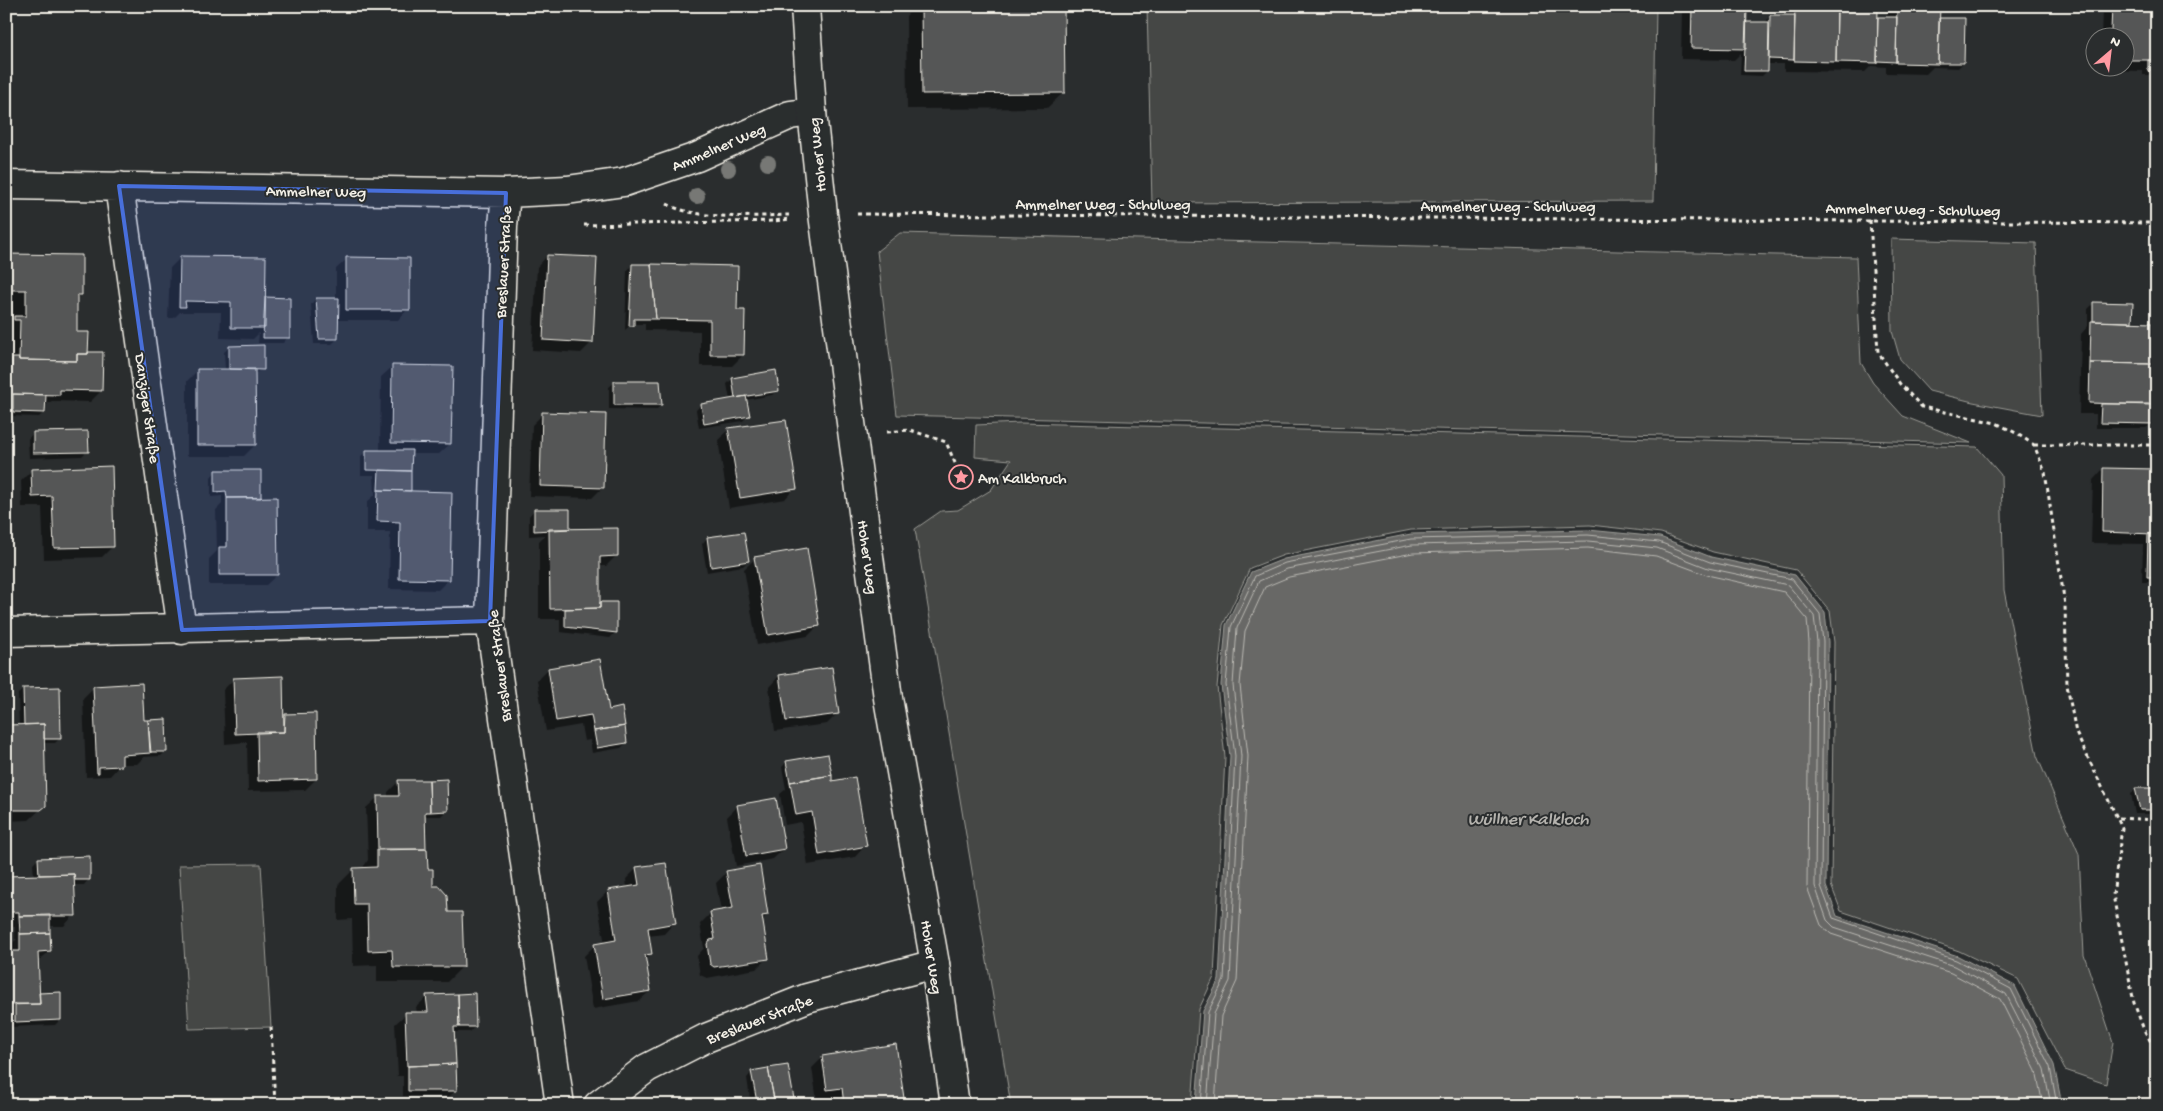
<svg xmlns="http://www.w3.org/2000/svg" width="2163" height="1111" font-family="'Gochi Hand',sans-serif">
<rect width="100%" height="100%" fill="#2a2d2e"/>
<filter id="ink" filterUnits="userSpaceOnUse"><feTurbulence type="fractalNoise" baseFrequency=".02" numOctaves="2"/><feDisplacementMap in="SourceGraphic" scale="10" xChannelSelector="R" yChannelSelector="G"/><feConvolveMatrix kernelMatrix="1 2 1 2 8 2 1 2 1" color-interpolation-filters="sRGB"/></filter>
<g filter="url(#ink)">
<!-- green -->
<path fill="#444645" stroke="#9c9c96" d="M1147 6H1656L1653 201 1152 203Z
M900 233 1856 257 1861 363 1873 383 1903 416 1971 443 897 415 877 251Z
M1891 239 2036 243 2042 415 1973 402 1929 391 1900 359 1892 331Z
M1020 423 1977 447 2001 475 2004 590 2037 756 2079 854 2084 955 2113 1042 2106 1084 2065 1070 2018 979 1959 951 1841 911 1831 885 1834 642 1830 611 1796 570 1713 552 1661 533 1590 525 1411 530 1284 555 1250 568 1223 625 1217 687 1225 757 1214 977 1199 1009 1192 1105H1011L915 529 941 511 958 510 991 490 1011 460 975 457 976 425Z
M261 864 271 1027 189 1029 179 865Z"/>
<!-- water -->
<path fill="#676866" stroke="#9f9f9a" d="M1588 530 1660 537 1711 557 1795 575 1825 612 1828 642 1826 886 1837 916 1958 956 2015 986 2054 1065 2062 1105H1196L1203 1011 1219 980 1230 756 1221 685 1226 625 1251 572 1284 559 1411 534Z"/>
<!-- shadow -->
<path fill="#0007" fill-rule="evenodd" d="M915 6H1063V93L1047 108 907 109 906 16Z
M1682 6H1745V23H1765L1770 16H1785V6H1877L1876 20 1887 18V6H1938V21L1963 63 1958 68 1933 67 1926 74 1886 73V67L1871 66 1865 72 1784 71V64H1768L1767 71 1762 76 1740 75 1741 53 1734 60 1681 59Z
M2105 6H2154V23L2157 21V75H2143V71L2100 70V68H2126V38H2101L2102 10Z
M6 255 81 295 76 299V333L101 391 90 402 52 401 44 405V412L39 417 9 416 6 396H14L16 393H6V326L11 321V306H6Z
M547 256 592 342 581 353 532 350 537 267Z
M181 257 264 300 288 337 283 343H258L259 333 253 339 220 338 221 312H180L174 318H168L170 268Z
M347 259 408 309 398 320H337V339L332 344H314L311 304 316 299 336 300V269Z
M632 265 736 311 743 355 732 366H700V331L645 330V324H632L625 330 627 271Z
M2094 303 2131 322 2129 323 2153 347 2149 405 2152 403V423L2146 428H2096V414H2079L2081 334 2088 326V309Z
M230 347 262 369 254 374 255 445 244 456H187V381L198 370H225L224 352Z
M392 367 450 444 439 454H411L410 490 449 579 438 590 389 589 390 532H367V502L375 495 374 475H361V456L367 451H380L381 377Z
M732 379 778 390 772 395 746 400 748 415 743 421 699 428 696 410 701 405 730 400 727 384Z
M615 382 661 405 656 410 609 409V387Z
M543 414 602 488 592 498 529 496 532 425Z
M729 430 795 488 785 499 729 508 718 440Z
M33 433 87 451 82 456 29 458 28 439Z
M2103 469 2152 526H2157V582H2142L2143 544 2091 543 2093 480Z
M32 470 113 546 102 557 44 559 42 507H22L21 481Z
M216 471 260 499 277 575 266 585H209V559L217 551 216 510 222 504V496L211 497V477Z
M534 510 617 555 606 566H598L599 605 616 603 615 633 610 638 560 632V619H539V541L545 535 529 536V516Z
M707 538 748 561 743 566 707 572 702 544Z
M755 559 819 625 808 636 757 645 744 569Z
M599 660 608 711 626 743 621 748 592 753 590 740 584 741 581 725 546 731 537 680 548 669Z
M779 676 838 713 827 724 775 731 769 687Z
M233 680 283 715 315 714 316 779 305 790 248 791 247 742 225 744 223 690Z
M94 687 142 721 166 751 161 756 144 757 137 764H121L110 776 86 777 83 698ZM139 753V755L115 756V754Z
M24 689 60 738 55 743H43L44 806 29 820 6 821V727L19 726 18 694Z
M787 762 831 782 865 846 855 857 808 865 801 822 785 825 780 794 786 789 782 767Z
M399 781 446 811 441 816H424L425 848 423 851 432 887 446 913 463 966 447 982H377V965L353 966 352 919 338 920V885L354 869H362L368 860 366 808 377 798 388 797V792Z
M2136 789H2157V810L2152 814H2135L2131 794Z
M738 806 784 849 773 859 736 866 727 817Z
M38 859 89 879 84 885H73L74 915 64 926H49L50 951 37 962 38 995 60 1020 55 1025 10 1027V1015H6V952H10L9 946 17 939H15V927H9V922H6V877H34L33 864Z
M637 868 674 923 664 934 648 936 651 953 645 960 650 991 639 1001 593 1009 584 956 595 945 605 944 597 902 608 891 627 888 626 879Z
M727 872 767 915 761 921 767 958 756 969 707 978 700 975 697 956 704 948 700 924 711 913 721 911 716 883Z
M427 997 475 1026 470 1032H453L456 1090 450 1096H403V1076H396L398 1075 395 1024 406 1014 417 1013 416 1007Z
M823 1057 904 1105H832L831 1098 817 1101 812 1068Z
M752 1072 794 1105H751L747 1078Z"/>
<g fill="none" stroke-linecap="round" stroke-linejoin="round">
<!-- shore -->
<path stroke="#bcbab4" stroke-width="1" d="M1201 1105 1208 1012 1224 980 1235 756 1226 685 1231 627 1255 576 1285 563 1411 539 1588 535 1659 542 1710 562 1792 579 1820 614 1823 642 1821 886 1833 918 1956 960 2011 989 2050 1067 2057 1105
M1207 1105 1214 1014 1230 981 1241 756 1233 685 1237 628 1259 581 1287 569 1412 545 1588 541 1657 548 1708 568 1788 585 1814 616 1817 642 1815 886 1827 920 1834 927 1954 966 2006 994 2044 1069 2051 1105
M1215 1105 1221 1016 1237 981 1248 756 1240 685 1245 631 1265 587 1289 577 1413 553 1588 548 1656 556 1707 575 1784 592 1807 619 1809 643 1807 887 1821 925 1831 934 1951 973 2000 999 2036 1071 2043 1105"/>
</g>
<!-- building -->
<path fill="#555756" stroke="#f4f1e8" d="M921 6H1064L1065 93 922 94Z
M1692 6H1747L1746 49 1691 48Z
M1795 6H1837L1836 62 1794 61Z
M1837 6H1878L1877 63 1836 62Z
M1897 6H1940L1938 64 1896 63Z
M2112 6H2155L2154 60H2126V38H2108L2111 30Z
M1770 15H1795L1794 60 1769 59Z
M1878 17H1897L1896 62 1877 61Z
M1939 18H1965L1964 63H1938Z
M2155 20 2157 70H2148V60H2154Z
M1746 22H1769L1768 71H1744Z
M6 254 82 255V295H77V332H89L88 354H77V361L19 360 20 320H14V316H26V290H6Z
M547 255 597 257 593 343 543 340Z
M180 256 266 257 265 328H231V302L185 301 186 307H179Z
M346 257 410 258V310H346Z
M632 264H651L656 319H634V326H629Z
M651 264 738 266 737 310H745L744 355H710V320L656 319Z
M265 297 290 298V338H263Z
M316 298H339L338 339H319Z
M2093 302 2133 303 2132 322 2093 321Z
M2091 321 2152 323 2153 364 2090 363Z
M264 345V370L229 369V346Z
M88 352H103L102 391 60 390V395L11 394 12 358H19V360L77 361V354H88Z
M2090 363 2153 364 2151 405 2089 403Z
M392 365 453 366 451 444 391 443Z
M197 369H255L256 445H197Z
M776 370 779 391 735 398 732 378Z
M614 381H660L662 405H614Z
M13 394 46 395 45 413 13 412Z
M746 396 750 416 704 424 701 404Z
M2101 404H2153V424L2100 423Z
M542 412 606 414 604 488 540 486Z
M786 420 797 489 740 498 728 428Z
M88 431 89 452 33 453V432Z
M366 450H412L411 471 366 470Z
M112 466 114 547 54 548 52 496 32 497 31 469Z
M2103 468 2155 469 2153 534 2102 532Z
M215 470H261V498H227L226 491 215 492Z
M379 470 411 471V491L378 490Z
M378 490 452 492 450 580 399 579 400 522 377 521Z
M277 497 278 575H219V547H227V498Z
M534 509H570V529L534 531Z
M2154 525H2157V577H2147L2148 534H2153Z
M618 528V556L600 557V608L550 609 549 529Z
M744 532 749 561 711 567 707 537Z
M807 548 820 626 768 635 754 557Z
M600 602H617V633L565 627V609L600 608Z
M600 659 609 710 622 707 625 726 594 731 591 715 556 721 548 668Z
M832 667 839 714 786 721 779 675Z
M283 676 284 732 235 734 233 678Z
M142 683 144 720H148L151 753 122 755V766L99 767V773H97L93 686Z
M60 687 61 739H44V724L24 725 23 688Z
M316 713 317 779 258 781 257 732H284L285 714Z
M166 719 167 752H150L148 720Z
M44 724 46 806 41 810H10L6 807V725Z
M625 726 627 743 597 748 594 731Z
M828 754 832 775 790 782 786 761Z
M832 775V781L855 777 867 846 819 855 812 812 796 815 790 782Z
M447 779 448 811 430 812 429 780Z
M398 780H429L430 812H425L426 849H378L377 796H399Z
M2135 788H2157V810H2140Z
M776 798 785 849 746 856 737 805Z
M427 849 428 869H433V886H439L447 895 448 912H462L464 967H393L392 950 368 951 367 904H354L353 868 377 867V850Z
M90 856V880H75L74 874 39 875 38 858Z
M666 863 676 923 648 928 652 954 645 955 651 991 603 999 594 944 616 940 608 890 639 885 636 867Z
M760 865 768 915 762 916 769 959 714 967 710 964 707 944 710 940 715 939 710 912 733 908 726 871Z
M74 874 76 916H19V912H6V876Z
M50 915V933L20 934 19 916Z
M50 933 51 951 38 952 40 1004 6 1005V951H20V934Z
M61 992V1020L15 1022V1004H40L39 993Z
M475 993 476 1027H459L458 994Z
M458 994 459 1027H454L456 1064 407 1066 405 1012H428L426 995Z
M896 1044 905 1105H844L842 1088 827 1090 822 1056Z
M456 1064 457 1091H408V1066Z
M788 1065 795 1105H775L768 1068Z
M768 1068 774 1099 757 1102 751 1071Z"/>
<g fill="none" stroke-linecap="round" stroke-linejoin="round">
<!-- minor casing -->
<g stroke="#f4f1e8" stroke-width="31">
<path id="minor" d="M6 185 506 193 567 190 624 182 697 157 790 115 812 112
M119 186 182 630
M506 193 503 226 490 621 560 1105
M6 632 490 621
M598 1105 647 1068 706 1038 807 998 935 964"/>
</g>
<!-- tertiary casing -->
<g stroke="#f4f1e8" stroke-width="31">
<path id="tertiary" d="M805 6 812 112 823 214 888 698 935 964 955 1105"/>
</g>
<!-- path -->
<path stroke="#f4f1e8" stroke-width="3" stroke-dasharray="4 4" stroke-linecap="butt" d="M667 204C699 221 753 216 789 215
M857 214 2157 223
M1870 220 1878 352 1900 384 1922 407 1996 423 2016 433 2034 445 2045 472 2065 605 2067 685 2076 733 2122 828 2113 895 2134 1003 2144 1030 2157 1052
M584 225 774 221 790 219
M887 432 910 430 946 442 961 477
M2034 445H2157
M2119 818 2157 820
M271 1027 275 1105"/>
<!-- minor -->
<use href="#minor" stroke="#2a2d2e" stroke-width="28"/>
<!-- tertiary -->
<use href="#tertiary" stroke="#2a2d2e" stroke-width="28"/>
</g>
<!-- trees -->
<g fill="#777875">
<circle cx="768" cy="163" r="8"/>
<circle cx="728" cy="169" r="8"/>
<circle cx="697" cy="196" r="8"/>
</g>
</g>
<!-- marked area -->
<path fill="#486fdb" fill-opacity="0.2" stroke="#486fdb" stroke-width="4" stroke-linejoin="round" d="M119 186 506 193 490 621 182 630Z"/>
<!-- icons -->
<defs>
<g id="sight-ring" transform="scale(1.25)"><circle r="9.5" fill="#2a2d2e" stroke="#ff9aa2" stroke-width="1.5"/><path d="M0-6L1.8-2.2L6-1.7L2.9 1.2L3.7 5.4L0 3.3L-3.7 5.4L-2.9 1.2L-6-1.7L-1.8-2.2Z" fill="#ff9aa2"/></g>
</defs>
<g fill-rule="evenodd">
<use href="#sight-ring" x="961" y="477"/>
</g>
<g text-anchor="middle" stroke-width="4" stroke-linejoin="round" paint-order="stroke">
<!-- street labels -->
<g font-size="16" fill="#f4f1e8" stroke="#2a2d2e">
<text transform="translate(718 146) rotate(-23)" y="6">Ammelner Weg</text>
<text transform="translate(816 155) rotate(-96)" y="6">Hoher Weg</text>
<text transform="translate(316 190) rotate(1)" y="6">Ammelner Weg</text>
<text x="1103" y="209">Ammelner Weg - Schulweg</text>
<text x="1508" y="211">Ammelner Weg - Schulweg</text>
<text transform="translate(1913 208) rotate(1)" y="6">Ammelner Weg - Schulweg</text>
<text transform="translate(502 262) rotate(-87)" y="6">Breslauer Straße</text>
<text transform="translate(149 408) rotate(82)" y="6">Danziger Straße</text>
<text transform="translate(869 557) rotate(82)" y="6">Hoher Weg</text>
<text transform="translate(498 666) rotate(-97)" y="6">Breslauer Straße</text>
<text transform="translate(933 957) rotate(81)" y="6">Hoher Weg</text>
<text transform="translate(759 1018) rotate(-21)" y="6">Breslauer Straße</text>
</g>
<!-- poi labels -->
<g font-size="16" fill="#f4f1e8" stroke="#2a2d2e" text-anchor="start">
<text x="978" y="483">Am Kalkbruch</text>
</g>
<!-- water labels -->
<g font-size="18" font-style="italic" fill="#b5b3ae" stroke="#2a2d2e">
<text x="1528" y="824">Wüllner Kalkloch</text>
</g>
</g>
<!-- margin -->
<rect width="2163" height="1111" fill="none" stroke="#2a2d2e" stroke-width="25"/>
<rect x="12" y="12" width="2138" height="1086" fill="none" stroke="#f4f1e8" stroke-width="2" filter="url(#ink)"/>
<!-- north arrow -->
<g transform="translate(2110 52) rotate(28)"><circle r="24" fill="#2a2d2e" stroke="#7b7b78"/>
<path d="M0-4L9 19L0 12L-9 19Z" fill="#ff9aa2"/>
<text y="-8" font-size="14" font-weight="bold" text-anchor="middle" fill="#f4f1e8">N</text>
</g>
</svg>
